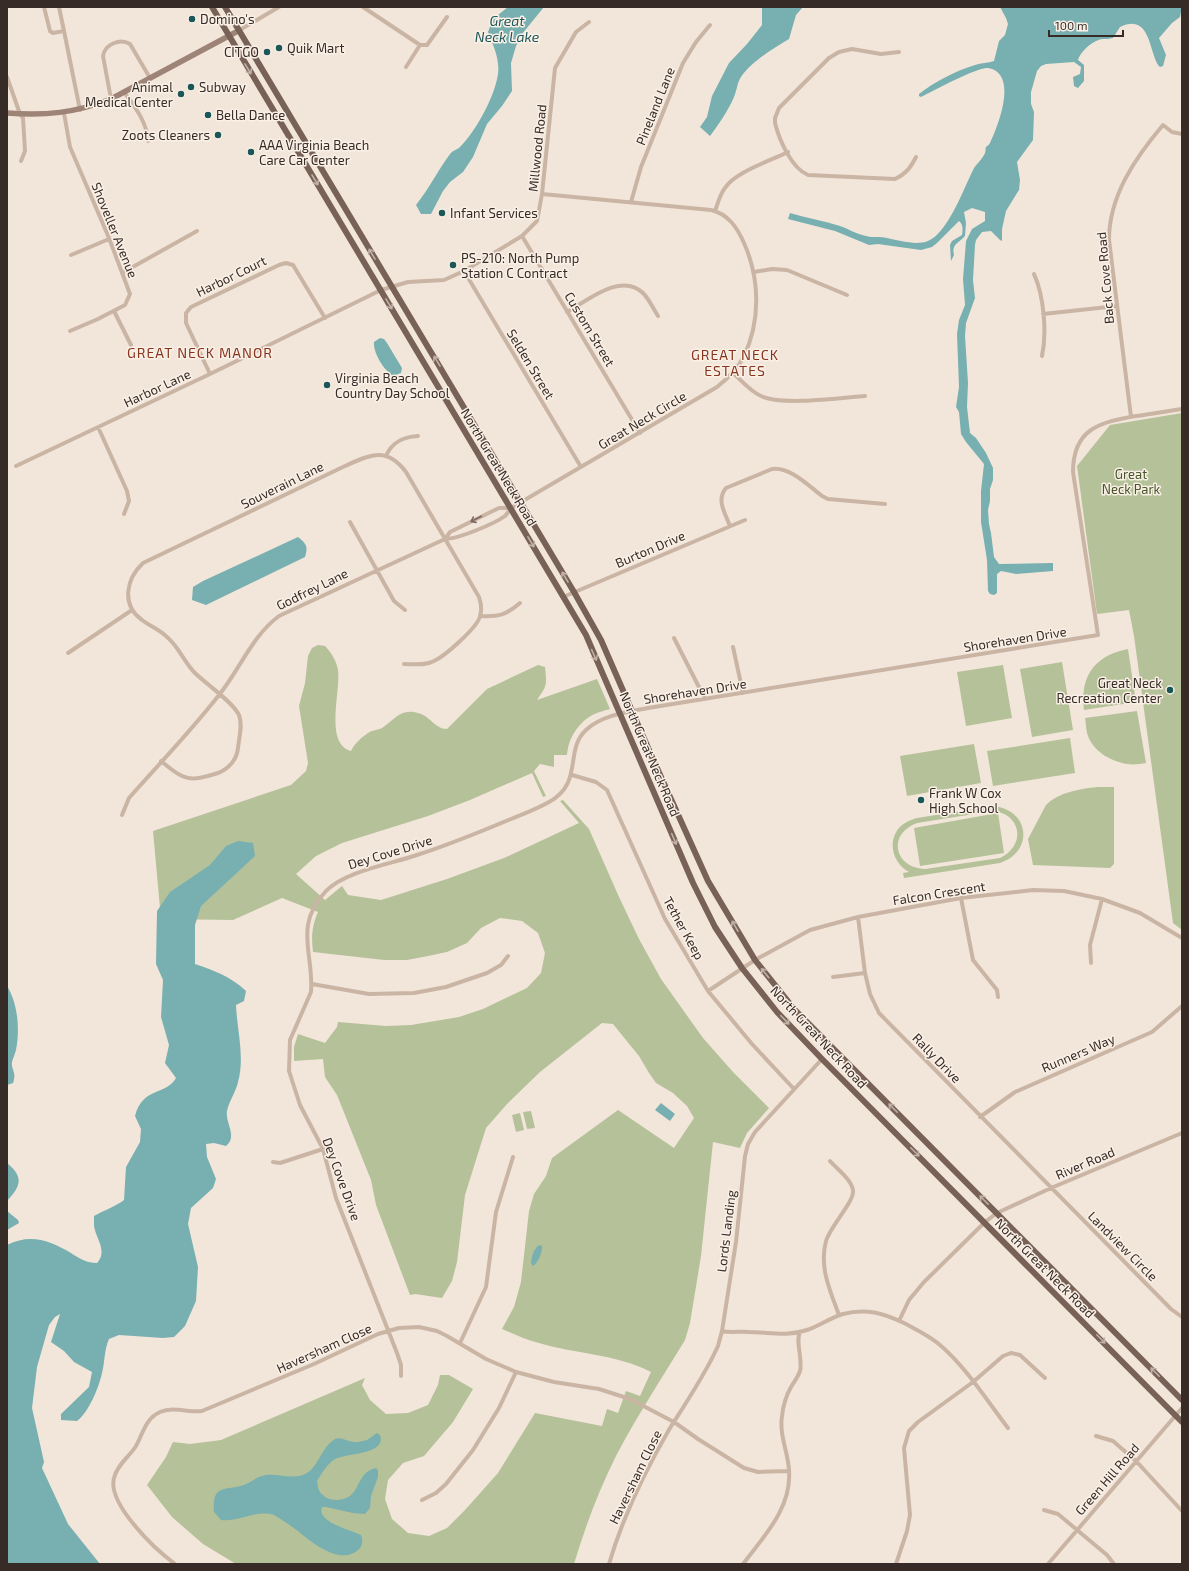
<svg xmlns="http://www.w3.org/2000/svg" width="1189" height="1571" font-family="'Exo 2',sans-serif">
<rect width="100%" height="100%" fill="#f2e6da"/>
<!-- green -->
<path fill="#b5c199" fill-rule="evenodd" d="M1182 413V930L1173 923 1134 636 1129 610 1097 614 1077 466 1110 425Z
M318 645 325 646C331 652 337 662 338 670 341 691 324 744 351 751 354 744 362 737 368 733 372 730 378 730 382 728 395 720 400 708 418 713 429 715 435 729 447 729L487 689 538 665 545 667C547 686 547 685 537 700L597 679 610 709C603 711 595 713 589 717 576 726 568 740 567 755H554V767L540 764 534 771 546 796 543 797 532 773 470 800 428 816 342 843 316 856 296 874 325 900 342 886 348 895 381 900 447 879 504 858 579 823 560 801 563 800 589 829 619 897 639 939 661 979 703 1038 733 1072 769 1108 747 1133 740 1148 713 1142 701 1256 690 1323 685 1340C662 1378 637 1416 616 1456 599 1490 585 1527 574 1564H236L203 1544 172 1517 147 1485 166 1457 173 1442 190 1444 221 1440 365 1378 362 1385 370 1400 386 1414 408 1413 428 1405 438 1385 440 1375H449L473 1389 453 1422 424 1456 403 1463 388 1480 385 1499 392 1519 408 1533 429 1536 447 1528 465 1510 498 1473 535 1413 602 1426 607 1409 618 1413 626 1391 640 1396 651 1372C616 1354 576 1354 539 1343 526 1340 514 1334 502 1329L514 1307 521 1282 529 1211 534 1194 546 1176 552 1158 618 1110 674 1148 694 1118 687 1106 673 1093 656 1083 649 1073 639 1056 613 1024 602 1023 540 1072 507 1104 486 1128 465 1195 457 1262 452 1281 442 1298 415 1294 410 1295 376 1205 371 1180 337 1095 325 1077 323 1059 294 1061V1047L298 1034 325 1043 337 1027 338 1022 386 1026 411 1025 459 1017 483 1009 527 988 541 973 545 953 538 933 522 921 500 918 481 928 467 943 447 952 428 956 407 960H384L313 952C311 937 312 926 318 912L282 898 233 920 161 919 153 831 291 785 306 771 308 763 299 706 305 683 308 656 312 648Z
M1128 649 1136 702 1084 710C1080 676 1094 656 1128 649Z
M1062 662 1073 730 1032 737 1020 669Z
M1003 665 1012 718 966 726 957 672Z
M1137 711 1146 763C1140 764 1133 765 1127 764 1110 761 1092 751 1087 733 1086 729 1086 723 1085 718Z
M1070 738 1075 773 993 786 987 751Z
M974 744 981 783 907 796 900 756Z
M1097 787H1114V864L1110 868 1033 865 1028 839 1046 805C1059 792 1080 789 1097 787Z
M993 806C1029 809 1035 851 1000 863L904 878 903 873 909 872C894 864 887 844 898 829 903 823 910 820 917 818ZM993 811C1022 814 1026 846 1000 858L925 869C894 868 887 834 917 823Z
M998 813 1004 853 920 866 914 828Z
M531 1111 535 1128 527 1129 523 1112Z
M520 1113 524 1130 516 1132 512 1115Z"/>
<!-- water -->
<path fill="#78afb0" d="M508 7H544L522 34 516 46 511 63 512 91 502 106 487 124 473 157 463 172 450 182 443 191 431 214H421L416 205C429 189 438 170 450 154 453 150 457 150 460 147 476 131 495 96 498 74 500 59 493 45 488 32L493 19Z
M762 7H803L796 15 789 39C774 48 751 62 741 77 737 83 737 90 734 97 728 111 719 124 710 136L700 127 707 117 712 96 729 63 747 44 762 25Z
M1000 7H1182L1180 17 1172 23 1159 38 1166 55 1163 66 1160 67C1149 57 1152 11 1120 27L1113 38C1109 39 1106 39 1103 39 1093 40 1081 51 1078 60L1084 65V81L1078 88 1074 86 1073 77 1080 74 1081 67 1074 62 1046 64 1041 66 1037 71 1031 92V104L1034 112 1033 140 1017 162 1020 180 1019 190 1006 211 1002 229V241L1000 240 991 231 982 232 976 240 975 245 973 280 975 298 966 323 965 336 968 383 967 407 970 433 976 438 986 453 993 468V480L990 489V501L988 510 989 524 991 533 994 557 999 564 1053 563V571L1016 574 1001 571 997 574V593L994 595 990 594 988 591 987 560 981 522V491L984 464 966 442 961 434 959 412 956 407 959 387 957 334 959 320 965 305 963 279 966 241 972 229 985 221V212L972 208 964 212 966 223 965 236C959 243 951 244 954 255L951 261 950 245 952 241 962 235C963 230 963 224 959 221L937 243 932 247 921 250 878 244 869 245 835 231 788 219 790 213C807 218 824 221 840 226 849 229 856 234 866 236 872 238 880 236 887 238 898 240 916 246 928 241 948 233 964 188 973 170 976 164 982 160 985 153 986 151 985 149 986 147 987 146 989 145 990 143 998 126 1019 73 988 68 977 67 933 91 921 97L919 96V94C936 81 955 71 975 65 981 63 988 63 994 61L999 41 1005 35 1008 24 1006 18Z
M380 338 384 339 387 343 402 368 401 373 393 376C384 370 373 353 374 342Z
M298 537C307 544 308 547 305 557L206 605 192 600 193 587 203 581Z
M238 841 253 843 255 856 201 906 195 925V964C215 971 230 976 246 991L244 1001 236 1005C237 1030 245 1057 238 1082 236 1092 229 1101 227 1111 225 1123 238 1136 226 1146L214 1143 206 1144 207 1157 216 1179 213 1188 191 1208 188 1224 198 1267 196 1301 185 1326 174 1337 163 1338 119 1335 109 1339C104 1350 105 1362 102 1373 99 1387 89 1412 77 1421L61 1420V1414L89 1387 92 1372 74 1362 64 1351 51 1342 60 1314 55 1317 49 1325 37 1367 32 1408 44 1462 42 1468 68 1524 100 1564H7V1245C31 1233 50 1241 71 1253 80 1259 87 1263 97 1263 108 1251 96 1239 94 1226 94 1223 94 1219 94 1216 104 1210 115 1207 124 1200L126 1167 140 1142 141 1129 135 1116C143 1086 166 1096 176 1078L165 1063 169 1045 161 1017 163 980 156 964 157 911 170 892 210 865 226 846Z
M7 986C18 1004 20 1029 16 1050 15 1054 13 1058 12 1062 11 1070 17 1072 13 1083L7 1085Z
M661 1103 675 1114 670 1121 655 1110Z
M7 1163C24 1177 21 1186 7 1201Z
M7 1211 18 1220 19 1223 7 1230Z
M539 1245 542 1246C543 1251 538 1263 533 1266L531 1263C532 1256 533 1250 539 1245Z
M377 1433 380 1435C387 1455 346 1453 335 1459 327 1464 322 1473 317 1481 318 1486 318 1492 323 1495 329 1502 345 1501 351 1495 361 1486 359 1472 376 1468L378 1470V1477L371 1496 370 1508 365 1514 353 1513 326 1507H322C316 1522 351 1530 361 1535 363 1540 363 1545 359 1549 341 1567 311 1542 298 1531 290 1525 282 1520 274 1515 256 1509 240 1522 221 1520L214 1512C212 1484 224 1491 244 1485 252 1482 257 1476 266 1475 278 1474 290 1479 303 1475 318 1470 321 1447 335 1439 341 1436 349 1443 358 1442 361 1441 365 1441 367 1440 371 1438 373 1435 377 1433Z"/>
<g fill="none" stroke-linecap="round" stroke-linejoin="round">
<!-- street -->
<path stroke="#cab5a5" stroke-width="4" d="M44 7 50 31 53 33 64 31 59 7
M363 7 420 45
M64 31 80 110
M238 31 279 7
M420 45H427L447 17
M899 52 881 54 852 49 839 52 829 58 779 108 775 118V123C779 139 791 168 808 175L895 179C906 174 911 167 916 157
M406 67 420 45
M7 77 20 114 23 118 25 151 21 161
M124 92C135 107 147 122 148 141
M111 99 103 56C105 44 120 38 130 44L150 78
M64 113 70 147 109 238 130 294 125 305 98 319 70 331
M631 202 641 167 683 63 696 42 710 25
M715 211C718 203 720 194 725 188 735 172 770 161 788 152
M522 236 640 433
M71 255 109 239
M464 271 581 467
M754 272 772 269 787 270 847 295
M122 273 197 231
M1034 274C1044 296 1047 333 1042 356
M114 311 131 345
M567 312C588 300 621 272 643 293 649 299 653 308 658 316
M1043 314 1117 306
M733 373C742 381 750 391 761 396 781 406 840 398 865 396
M210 374 186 323V313L191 307 279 265 286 263 293 265 325 318
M1131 417 1109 240C1109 196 1135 158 1163 125L1172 132 1182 134
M98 427 127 491 129 501 124 514
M386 456C392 442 403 437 418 436
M16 466 210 374 381 290 408 282 444 280 464 271 522 236 537 221 542 194 555 68 576 32 589 22
M350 522 394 601 405 610
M730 526C725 513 716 500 726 488L772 469C789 466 809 486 822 496L828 499 885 504
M445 539C458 539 494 524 505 516 507 514 509 511 511 508L717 387C727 379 737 370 743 358 761 322 760 279 744 243 737 227 728 214 711 210L542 194
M563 597 745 520
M480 616C499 617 506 615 520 603
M674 638 705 699
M733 647 743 693
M68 653 132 610
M161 761C185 781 189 782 218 773 229 769 237 759 238 748 239 737 243 725 239 715 233 702 206 684 195 673 184 662 179 647 167 637 160 630 150 626 142 620 121 605 126 579 143 563L345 466C370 455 386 446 406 472L479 597C481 603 482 610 480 616 478 627 445 656 434 661 425 666 414 664 404 664
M572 775 596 782 607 790 665 919 708 991 752 1044 794 1089
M122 815 129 798C159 764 191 731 219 695 240 669 252 636 279 616L445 539 450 532 499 508H511
M961 898 973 960 997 990 998 997
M858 917 865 973 870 994 879 1013 1171 1309 1182 1317
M1091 963 1090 945 1102 899
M833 977 865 973
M312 984 369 994 414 993 446 987 487 973 501 965 508 956
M708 991 755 960 810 930 858 917 961 898 1033 890 1064 891 1102 899 1140 913 1182 938
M980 1117 1015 1092 1152 1032 1182 1006
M830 1161C837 1169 851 1179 853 1190 855 1201 831 1225 826 1241 819 1267 830 1291 839 1315
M273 1162 280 1163 323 1149
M899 1321 909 1300 924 1282 985 1222 997 1213 1051 1188 1182 1133
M722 1331C731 1333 740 1331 749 1332 770 1332 786 1337 807 1330 819 1326 830 1318 843 1314 866 1308 883 1313 904 1323 917 1330 930 1336 940 1345 966 1367 988 1402 1008 1428
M460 1343 486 1287 496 1212 513 1157
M401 1376V1365L397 1353 336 1198 323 1149 300 1105 289 1071 290 1040 311 992C314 953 293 926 326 891 345 871 391 864 417 855 449 845 480 832 511 819 523 814 537 809 549 802 584 783 564 750 586 730 602 715 628 712 648 708L1098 635 1073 472C1073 428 1101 422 1136 416 1152 414 1167 411 1182 409
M1096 1436 1113 1441 1136 1461 1182 1511
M422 1500 436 1493 446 1484 473 1450 499 1408 516 1372
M1044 1510 1058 1514 1107 1555 1114 1564
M175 1564C155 1549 107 1504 114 1478 117 1465 129 1457 136 1446 143 1433 146 1418 160 1412 174 1406 188 1413 202 1411L314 1364 378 1334 399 1328 419 1327 437 1331 447 1336 486 1359 516 1372 554 1382 599 1389 630 1399 674 1422 698 1439 744 1468 758 1472 789 1471
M609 1564C623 1516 645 1471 670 1428 687 1401 705 1375 718 1346L722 1331 736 1242 745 1156 748 1144 755 1132 822 1059
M743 1564C764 1536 792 1508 789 1470 788 1452 779 1435 782 1416 783 1406 786 1396 791 1387 794 1382 798 1377 800 1371 803 1359 795 1341 800 1332
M896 1564 907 1531 910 1515 904 1448 909 1431 918 1422 973 1382 1003 1356 1011 1353 1020 1355 1045 1378
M1048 1564 1182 1408"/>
<!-- secondary -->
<path stroke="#9e8477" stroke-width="5.5" d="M7 113C45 116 75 113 111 99L238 31"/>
<!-- primary -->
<path stroke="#786257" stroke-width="6" d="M212 7 586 635 693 883 715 927 742 968 777 1012 822 1059 1182 1422
M225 7 574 592 601 640 652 757 708 881 755 960 795 1010 1182 1400"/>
</g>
<!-- one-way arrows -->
<defs><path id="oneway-shaft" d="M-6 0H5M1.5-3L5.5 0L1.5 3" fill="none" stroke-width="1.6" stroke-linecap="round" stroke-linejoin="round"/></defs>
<g stroke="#c0b0a6">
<use href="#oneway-shaft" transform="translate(248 69) rotate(59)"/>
<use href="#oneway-shaft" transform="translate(315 180) rotate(59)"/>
<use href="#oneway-shaft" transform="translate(372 254) rotate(-121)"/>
<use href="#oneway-shaft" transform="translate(389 304) rotate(59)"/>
<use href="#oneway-shaft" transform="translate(437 361) rotate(-121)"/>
<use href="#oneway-shaft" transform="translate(531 542) rotate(59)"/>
<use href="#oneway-shaft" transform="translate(565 577) rotate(-121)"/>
<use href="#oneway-shaft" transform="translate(594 655) rotate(66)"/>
<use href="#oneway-shaft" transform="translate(674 839) rotate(67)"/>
<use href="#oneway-shaft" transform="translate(735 926) rotate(-120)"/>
<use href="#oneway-shaft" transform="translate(765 973) rotate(-129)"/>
<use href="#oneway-shaft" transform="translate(785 1020) rotate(46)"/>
<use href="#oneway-shaft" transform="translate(893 1108) rotate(-135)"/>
<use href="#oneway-shaft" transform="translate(915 1152) rotate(45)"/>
<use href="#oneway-shaft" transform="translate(984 1200) rotate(-135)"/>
<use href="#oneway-shaft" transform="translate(1101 1339) rotate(45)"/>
<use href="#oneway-shaft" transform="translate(1155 1372) rotate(-135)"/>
</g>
<use stroke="#796960" href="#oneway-shaft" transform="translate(476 519) rotate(153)"/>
<!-- markers -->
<g fill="#1b5658" stroke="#faf0e6" stroke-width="1.5">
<circle cx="192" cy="19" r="4"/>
<circle cx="279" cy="48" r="4"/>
<circle cx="267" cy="52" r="4"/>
<circle cx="191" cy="87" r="4"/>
<circle cx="181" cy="94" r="4"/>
<circle cx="208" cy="115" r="4"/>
<circle cx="218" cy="135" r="4"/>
<circle cx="251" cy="152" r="4"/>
<circle cx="442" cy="213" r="4"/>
<circle cx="453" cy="265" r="4"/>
<circle cx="327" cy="385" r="4"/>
<circle cx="1170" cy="690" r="4"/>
<circle cx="921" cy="800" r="4"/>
</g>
<g text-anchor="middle" stroke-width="3" stroke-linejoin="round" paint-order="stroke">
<!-- poi labels -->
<g font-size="13" fill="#362b27" stroke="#faf0e6" text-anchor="start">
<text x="200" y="24">Domino's</text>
<text x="287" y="53">Quik Mart</text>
<text x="259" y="57" text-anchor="end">CITGO</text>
<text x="173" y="92" text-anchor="end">Animal<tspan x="173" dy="15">Medical Center</tspan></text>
<text x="199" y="92">Subway</text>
<text x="216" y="120">Bella Dance</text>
<text x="210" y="140" text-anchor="end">Zoots Cleaners</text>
<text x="259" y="150">AAA Virginia Beach<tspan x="259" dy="15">Care Car Center</tspan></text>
<text x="450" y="218">Infant Services</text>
<text x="461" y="263">PS-210: North Pump<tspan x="461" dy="15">Station C Contract</tspan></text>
<text x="335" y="383">Virginia Beach<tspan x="335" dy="15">Country Day School</tspan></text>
<text x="1162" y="688" text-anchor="end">Great Neck<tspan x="1162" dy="15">Recreation Center</tspan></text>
<text x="929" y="798">Frank W Cox<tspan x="929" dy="15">High School</tspan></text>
</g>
<!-- street labels -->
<g font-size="13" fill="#362b27" stroke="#faf0e6">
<text transform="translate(655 106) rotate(-68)" y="5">Pineland Lane</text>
<text transform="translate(537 148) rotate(-84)" y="5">Millwood Road</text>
<text transform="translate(115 230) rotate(68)" y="5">Shoveller Avenue</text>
<text transform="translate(231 276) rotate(-26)" y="5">Harbor Court</text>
<text transform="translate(1105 278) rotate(-95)" y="5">Back Cove Road</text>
<text transform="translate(590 329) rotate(59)" y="5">Custom Street</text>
<text transform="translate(531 364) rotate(59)" y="5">Selden Street</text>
<text transform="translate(157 388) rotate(-25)" y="5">Harbor Lane</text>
<text transform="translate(642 420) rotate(-31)" y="5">Great Neck Circle</text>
<text transform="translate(499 467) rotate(59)" y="5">North Great Neck Road</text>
<text transform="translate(282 485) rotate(-26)" y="5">Souverain Lane</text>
<text transform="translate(650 549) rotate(-23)" y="5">Burton Drive</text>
<text transform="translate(312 589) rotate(-26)" y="5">Godfrey Lane</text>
<text transform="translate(1015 639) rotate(-9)" y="5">Shorehaven Drive</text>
<text transform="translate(695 691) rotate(-9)" y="5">Shorehaven Drive</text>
<text transform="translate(650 754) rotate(67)" y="5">North Great Neck Road</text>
<text transform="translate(390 852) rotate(-17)" y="5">Dey Cove Drive</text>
<text transform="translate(939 893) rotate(-9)" y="5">Falcon Crescent</text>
<text transform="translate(684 928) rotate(61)" y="5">Tether Keep</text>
<text transform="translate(819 1037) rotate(47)" y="5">North Great Neck Road</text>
<text transform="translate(1078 1053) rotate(-23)" y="5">Runners Way</text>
<text transform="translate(937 1058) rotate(46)" y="5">Rally Drive</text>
<text transform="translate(1085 1163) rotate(-23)" y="5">River Road</text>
<text transform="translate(342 1179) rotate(70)" y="5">Dey Cove Drive</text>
<text transform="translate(726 1231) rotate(-83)" y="5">Lords Landing</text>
<text transform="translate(1123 1246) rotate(45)" y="5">Landview Circle</text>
<text transform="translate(1045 1268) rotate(45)" y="5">North Great Neck Road</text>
<text transform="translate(324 1348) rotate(-24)" y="5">Haversham Close</text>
<text transform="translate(635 1477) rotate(-64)" y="5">Haversham Close</text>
<text transform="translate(1107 1479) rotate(-49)" y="5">Green Hill Road</text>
</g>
<!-- park labels -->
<g font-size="13" fill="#46552a" stroke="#faf0e6">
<text x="1131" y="479">Great<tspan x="1131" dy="15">Neck Park</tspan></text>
</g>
<!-- water labels -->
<g font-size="14" font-style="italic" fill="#1b5658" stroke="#faf0e6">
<text x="507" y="26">Great<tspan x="507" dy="16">Neck Lake</tspan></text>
</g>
<!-- neighbourhood labels -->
<g font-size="14" letter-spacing="1" fill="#87341e" stroke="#faf0e6">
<text x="200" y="358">GREAT NECK MANOR</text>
<text x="735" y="360">GREAT NECK<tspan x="735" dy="16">ESTATES</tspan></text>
</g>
</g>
<!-- border -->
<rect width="1189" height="1571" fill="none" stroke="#362b27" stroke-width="16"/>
<!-- scale -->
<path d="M1049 30v6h74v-6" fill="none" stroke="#362b27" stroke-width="2"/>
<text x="1055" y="30" font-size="12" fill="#362b27" stroke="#faf0e6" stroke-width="3" paint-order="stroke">100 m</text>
</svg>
